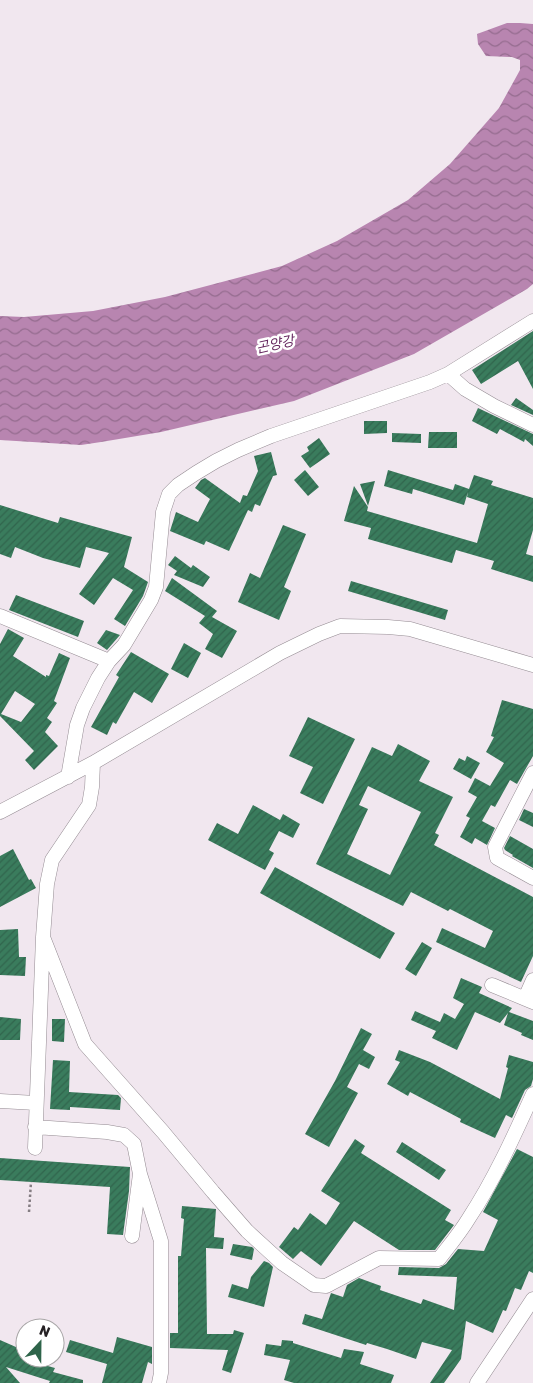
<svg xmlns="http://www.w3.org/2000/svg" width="533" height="1383" font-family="Rubik,'Noto Sans KR',sans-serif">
<defs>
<pattern id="water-waves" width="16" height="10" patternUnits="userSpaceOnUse" patternTransform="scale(1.25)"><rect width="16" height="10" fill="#b885b0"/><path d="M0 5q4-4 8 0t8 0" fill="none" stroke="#956c8f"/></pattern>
<pattern id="building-hatch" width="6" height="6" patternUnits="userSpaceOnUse" patternTransform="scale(1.25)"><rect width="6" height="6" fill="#3a7c5d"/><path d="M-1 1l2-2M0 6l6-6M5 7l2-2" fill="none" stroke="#31654d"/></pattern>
</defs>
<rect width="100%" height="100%" fill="#f1e7ef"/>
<!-- water -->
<path fill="url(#water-waves)" d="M507 23H520L533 24V284L527 289 414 354 294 401 161 432 101 442 81 445 0 440V316L24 317 93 311 165 297 282 266 337 241 408 200 450 164 499 108 520 70V60L512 57 486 56 478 44 477 34Z"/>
<!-- building -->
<path fill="url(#building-hatch)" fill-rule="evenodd" d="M533 331V389L518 361 481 384 472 370Z
M516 398 533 410V415L511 405Z
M478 408 533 434V446L525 439 524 442 500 429 497 434 472 421Z
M364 421H387V433L364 434Z
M429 432H457V448H428Z
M392 433 421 434V443L392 442Z
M319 438 330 454 310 468 301 456 309 451 307 447Z
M271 452 277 475 273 476 260 506 255 504 252 512 248 510 229 551 206 541 204 545 170 531 176 512 198 522 210 499 195 488 201 480 205 478 240 503 243 495 247 496 258 471 254 456Z
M305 470 319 487 308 496 294 480Z
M388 470 453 490 455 484 469 489 474 475 493 481 491 485 533 498V530L526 554 533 556V582L491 569 494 561 456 550 452 563 368 539 371 528 344 521 354 486 368 507 367 511 477 543 488 504 467 497 468 492 464 505 413 489 412 494 384 486Z
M375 481 368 506 360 484Z
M0 505 58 523 60 517 132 537 124 567 148 582 143 596 125 626 114 619 133 590 113 578 94 605 79 594 109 553 86 547 80 568 43 558 15 547 11 558 0 554Z
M283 525 306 534 284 587 291 591 279 620 238 602 250 573 260 578Z
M175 556 191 568 193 565 210 577 203 587 174 575 177 571 168 565Z
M172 578 217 611 212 617 237 631 222 658 205 649 213 634 199 623 205 616 165 591Z
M351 581 448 610 445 620 348 591Z
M16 595 84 621 78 637 9 610Z
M8 629 24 638 13 656 46 677V675L49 676 59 653 70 658 54 701 57 703 47 718 52 722 45 732 58 746 34 770 25 760 34 751 0 716V644ZM15 691 35 704 21 722 1 714Z
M106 630 120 635 107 650 97 643Z
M184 643 201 653 188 678 171 669Z
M131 652 169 674 152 703 134 692 116 724 113 722 107 735 91 727 119 677 116 675Z
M502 700 533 709V756L517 784 510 780 495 807 491 805 482 821 495 828 487 845 475 838 472 844 460 837 470 818 466 816 477 797 468 792 475 778 490 786 504 763 486 752 494 737 491 736Z
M308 717 355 739 323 804 300 793 313 767 289 756Z
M398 744 430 761 419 781 453 797 435 833 439 835 434 845 533 897V956L521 982 436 942 442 928 485 948 493 931 450 909 448 911 411 892 403 906 316 864 372 747 392 756ZM368 786 421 812 390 875 347 854 368 809 359 805Z
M467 756 480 763 471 779 453 769 459 758 465 761Z
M253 805 280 820 283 814 300 824 293 838 279 831 269 850 274 853 265 870 208 840 217 823 238 834Z
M524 809 533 813V827L519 820Z
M510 836 533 849V868L512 856 513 855 505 850 504 848Z
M13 849 29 880 31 879 36 888 0 907V856Z
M275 867 395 933 380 959 260 893Z
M18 929 19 957H26L25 976 0 975V930Z
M422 942 432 948 416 976 405 969Z
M461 978 482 987 479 993 512 1008 509 1012 533 1021V1040L521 1035 522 1033 504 1025 508 1013 500 1023 475 1012 457 1050 432 1038 436 1031 411 1020 415 1011 440 1022 444 1013 455 1019 464 1004 453 998Z
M0 1017 21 1019 20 1040H0Z
M52 1019H65L64 1042 52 1041Z
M361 1028 372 1034 363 1050 375 1057 369 1069 359 1064 347 1087 358 1093 329 1147 305 1134 335 1081Z
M399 1050 430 1062 500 1099 508 1068 506 1067 509 1055 533 1062V1079L531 1086 525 1090 512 1118 506 1115 495 1138 460 1122 461 1119 410 1092 408 1096 387 1084 400 1062 395 1060Z
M53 1060 70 1061 69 1092 118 1095 121 1098 120 1110 70 1107V1110L50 1109Z
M355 1139 365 1146 361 1153 451 1210 445 1220 454 1225 435 1250H399L354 1221 321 1266 301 1251 293 1259 279 1247 294 1227 298 1230 310 1213 326 1225 340 1203 321 1191Z
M402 1142 446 1170 439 1180 396 1152Z
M517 1149 533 1157V1273L529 1271 521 1290 515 1288 506 1311 503 1310 493 1333 466 1321 461 1359 444 1383H430L452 1350 422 1342 416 1359 387 1349 367 1343 366 1345 302 1324 305 1314 322 1319 331 1293 343 1297 347 1285 359 1278 381 1286 380 1290 421 1304 423 1299 454 1310 457 1277 398 1275 399 1267 439 1268 446 1264 458 1249 484 1251 498 1220 483 1212Z
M0 1158 130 1167 129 1191 123 1235 107 1234 110 1187 0 1180Z
M182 1206 216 1209 214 1237 224 1238 223 1249 206 1248 207 1334H233L234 1330 244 1333 231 1373 222 1370 228 1350 170 1348V1333H178V1256H181L184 1219 181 1218Z
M233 1244 252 1247 254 1249 252 1260 230 1255Z
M264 1261 269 1263 273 1267 264 1307 228 1297 232 1284 248 1289 251 1277Z
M117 1337 152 1347V1364L148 1362 142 1383H102L107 1364 66 1352 70 1340 113 1353Z
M0 1340 25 1351V1358L38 1360 37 1363 55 1368 53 1372 83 1380V1383H49L50 1381 6 1367 20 1383H0Z
M282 1340 293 1341V1343L341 1358 344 1349 364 1352 360 1364 394 1375 391 1383H294L284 1380 290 1360 264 1355 266 1344 281 1346Z"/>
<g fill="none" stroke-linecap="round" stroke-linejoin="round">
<!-- minor casing -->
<g stroke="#948b92" stroke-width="15">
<path id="minor" d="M448 374 465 389 494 406 533 425
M0 616 109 661
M533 773 495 847 497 858 533 878
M68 777 77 725 83 708 98 678 109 661 124 645 151 600 156 587 163 512 169 494 178 485 196 473 216 461 238 450 271 436 430 382 448 374 533 321
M0 812 93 763 280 653 319 634 340 626 388 627 410 629 533 665
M43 937 85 1044 163 1132 213 1192 247 1231 282 1263 314 1285 326 1286 379 1258 439 1259C449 1246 460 1233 469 1218 494 1180 514 1136 533 1094
M492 985 533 1002
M525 998 533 980
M0 1101 36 1103
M35 1127 107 1132 124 1135 134 1144 140 1174 132 1236
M35 1148 43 937 47 884 52 860 89 805 92 787 93 763
M140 1174 161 1241V1373L159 1383
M477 1383 533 1299"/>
</g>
<!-- path -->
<path stroke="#847d82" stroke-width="2.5" stroke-dasharray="2.5 2.5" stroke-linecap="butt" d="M29 1212 31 1182"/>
<!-- minor -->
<use href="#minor" stroke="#fff" stroke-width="14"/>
</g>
<g text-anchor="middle" stroke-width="5" stroke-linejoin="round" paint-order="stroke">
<!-- water labels -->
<g font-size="14" font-style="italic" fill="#682b62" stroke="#fff">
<text transform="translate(275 344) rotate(-12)" y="5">곤양강</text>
</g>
</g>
<!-- north arrow -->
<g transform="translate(40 1343) rotate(22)"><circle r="24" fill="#ffffff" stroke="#a8a6a7"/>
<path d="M0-4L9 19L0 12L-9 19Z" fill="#2e644a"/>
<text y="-8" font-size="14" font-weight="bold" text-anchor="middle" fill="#252124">N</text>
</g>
</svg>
